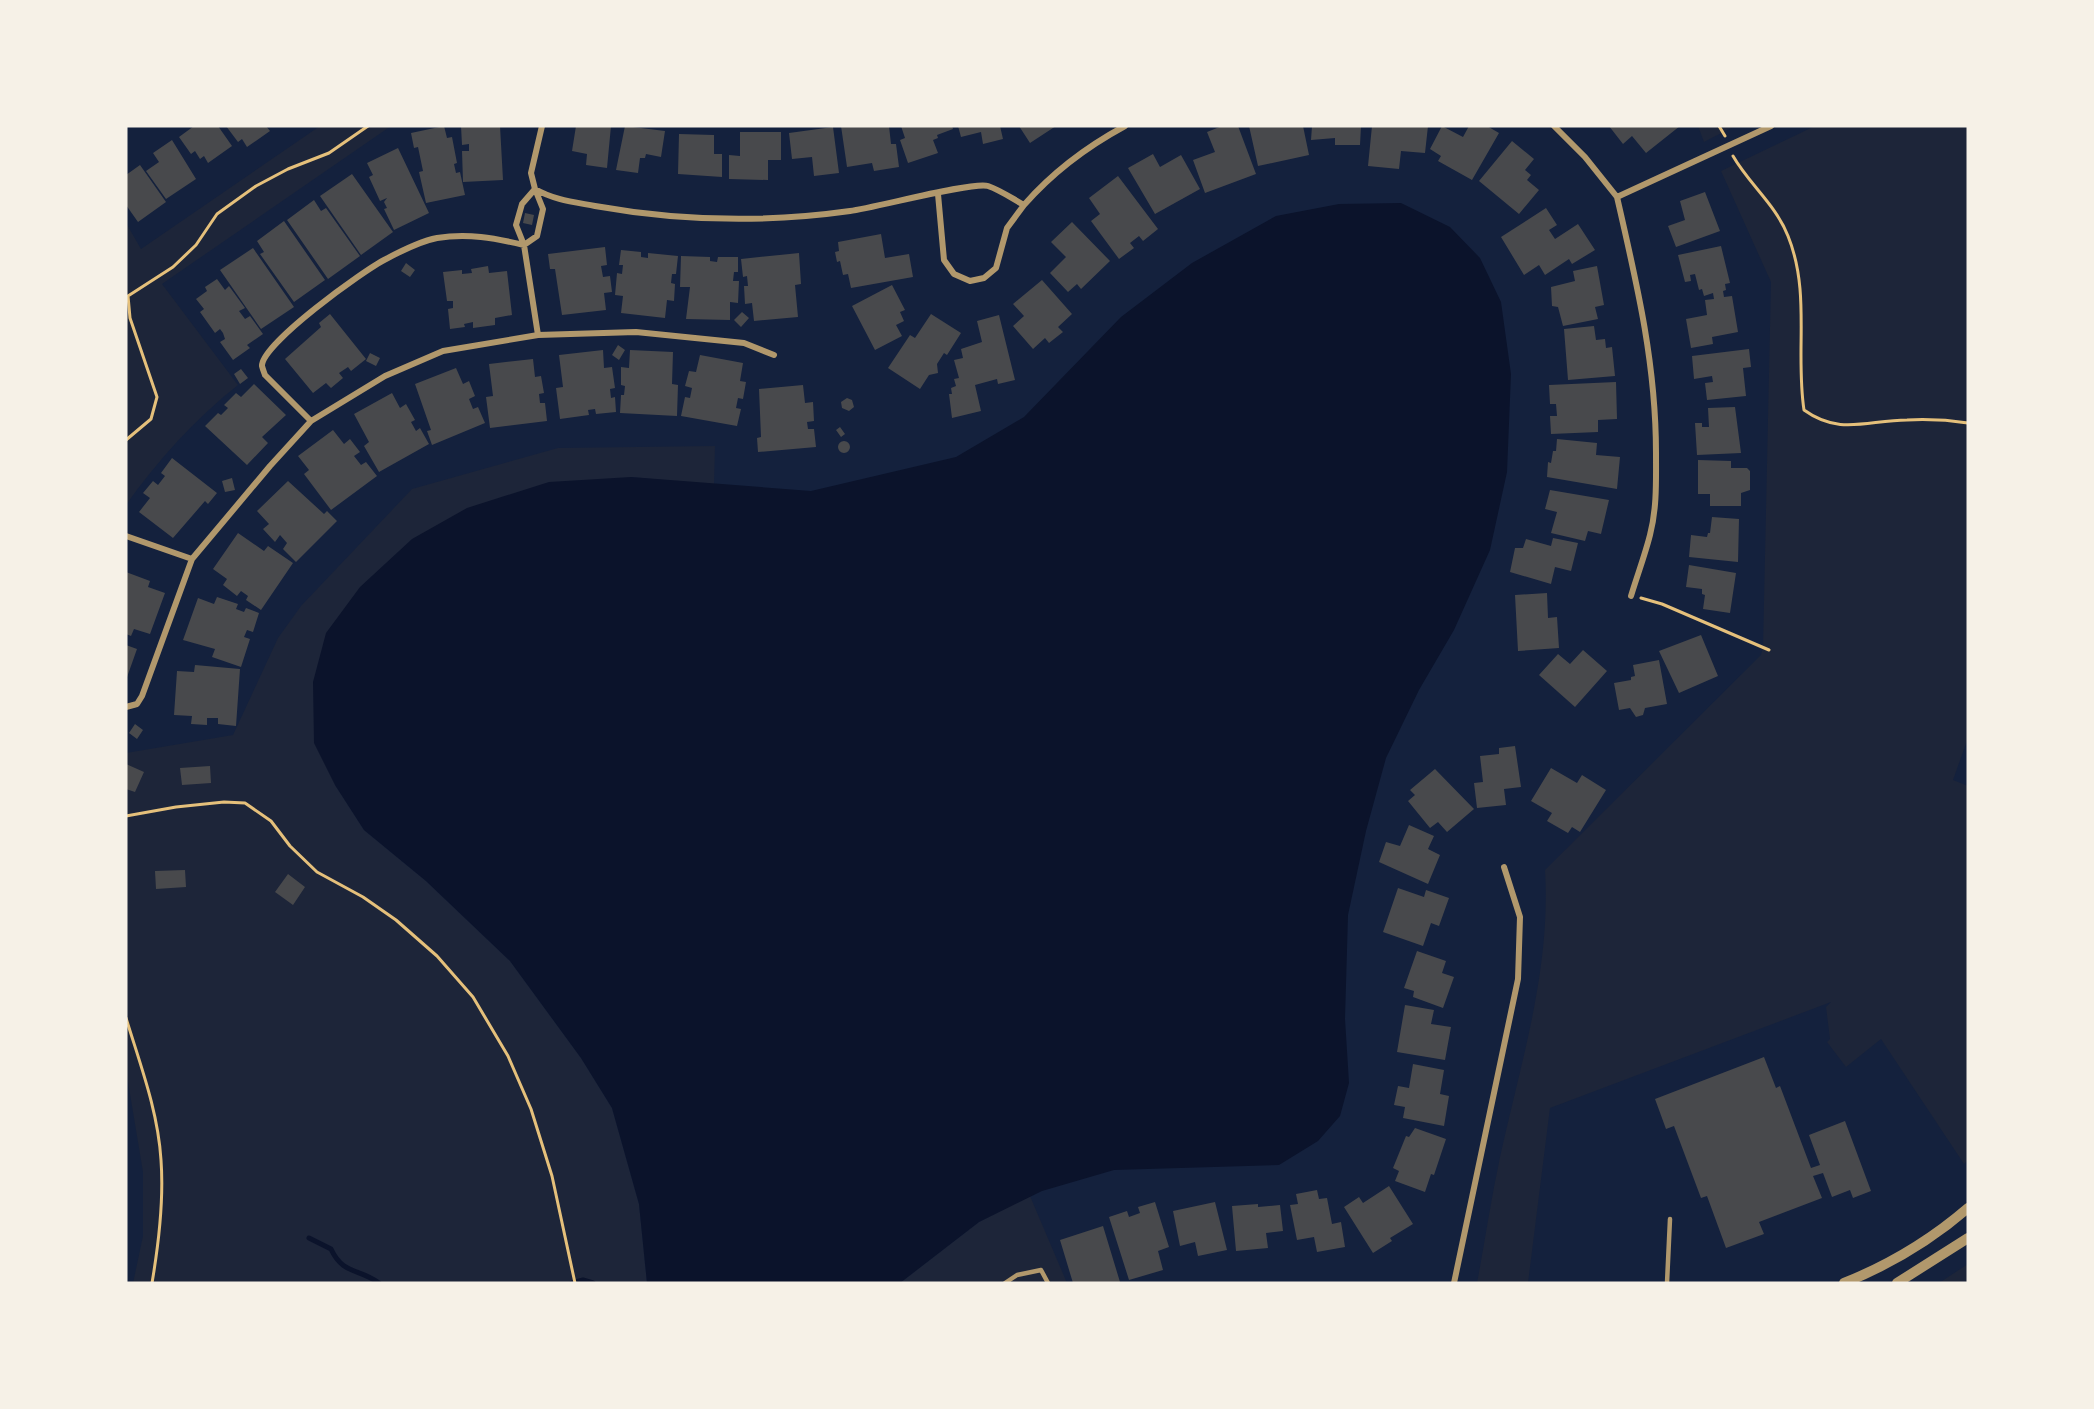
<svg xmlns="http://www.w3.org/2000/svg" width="2094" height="1409" font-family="'Exo 2',sans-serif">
<rect width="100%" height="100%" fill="#14213d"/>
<!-- green -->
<path fill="#1d2539" d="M320 126H391L162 284 238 385C194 420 158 460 126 505V223L141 249Z
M1698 126H1735L1704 142Z
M1815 126H1968V738L1953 780 1968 786V1160L1964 1164 1881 1039 1846 1067 1827 1042 1830 1039 1826 1007 1831 1002 1550 1108 1528 1283H1477C1485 1241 1491 1199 1500 1157 1521 1061 1551 970 1545 870L1761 655 1763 647 1771 282 1721 171Z
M715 446 714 485 631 477 335 785 364 830 426 881 510 961 581 1058 612 1108 639 1204 647 1283H133L143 1236V1172L126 1070V753L233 735 278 638 301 606 412 489 558 448Z
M1030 1196 1067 1283H900L979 1222Z
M1968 1264V1283H1939Z"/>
<!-- water -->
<path fill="#0b132b" d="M1401 203 1450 227 1480 258 1501 302 1511 374 1507 472 1490 550 1454 630 1419 690 1386 758 1366 831 1348 915 1345 1019 1349 1083 1340 1116 1318 1141 1279 1165 1114 1170 1042 1191 979 1222 900 1283H647L639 1204 612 1108 581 1058 510 961 426 881 364 830 335 785 314 743 313 682 326 633 360 587 412 539 467 508 549 482 631 477 811 491 956 457 1024 417 1121 317 1192 263 1276 216 1339 204Z"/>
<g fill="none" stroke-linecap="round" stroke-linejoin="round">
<!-- stream -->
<path stroke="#0b132b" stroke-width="5" d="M309 1238 331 1249C343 1275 359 1268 379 1283
M572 1283 583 1280 593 1283"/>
</g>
<!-- building -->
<path fill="#48494c" d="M194 126H218L232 146 208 163 204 156 200 159 195 151 191 154 179 137Z
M226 126H266L270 131 247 147 242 139 238 142Z
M444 126 447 138 452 137 457 163 454 164 456 173 460 172 465 195 426 203 419 172 423 171 418 147 414 148 411 133Z
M461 126H500L503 180 463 182 462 151H469V144L462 145Z
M576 126H611L607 168 586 165 587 154 572 151Z
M625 126 665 131 661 157 646 154 645 158H640L638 173 616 170Z
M841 126H889L891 144H896L899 167 874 171 872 163 847 167Z
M901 126H952L953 129 937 135 938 138 933 140 938 153 908 163 900 140 905 138Z
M958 126H1000L1003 139 983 144 981 132 961 137Z
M1019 126H1056L1030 143Z
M1222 126H1238L1256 174 1205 193 1193 160 1215 152 1207 132Z
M1249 126H1303L1309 155 1258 166Z
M1312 126H1361L1360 145H1335V138L1311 140Z
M1372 126H1428L1425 153 1401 151 1399 169 1368 166Z
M1442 126 1463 137 1469 126H1487L1499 133 1472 180 1438 161 1441 156 1430 149Z
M1609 126H1680L1646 153 1632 136 1623 144Z
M833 127 839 173 814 176 812 157 792 159 789 133Z
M740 132H781V160H768V180L729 179V155L740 156Z
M679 134 714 135V154H722V177L678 174Z
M172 140 196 179 166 199 146 171 159 162 153 153Z
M1512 141 1534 159 1525 170 1531 175 1527 180 1539 190 1519 214 1479 181Z
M398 148 429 213 394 230 384 209 387 208 384 202 387 198 380 201 369 177 373 175 367 163Z
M1153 154 1160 167 1181 155 1200 189 1155 214 1128 168Z
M140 165 166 202 138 222 126 205V175Z
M352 174 393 232 361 255 320 196Z
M1118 176 1158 229 1143 241 1139 236 1130 243 1134 248 1119 259 1091 221 1100 214 1089 198Z
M1705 192 1720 231 1676 247 1668 226 1685 220 1680 201Z
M314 200 321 211 326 208 360 256 328 279 287 220Z
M1546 208 1557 225 1549 230 1555 239 1578 224 1595 250 1572 264 1569 259 1545 275 1539 265 1524 275 1501 237Z
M525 213 534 215 532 225 523 223Z
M284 221 325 280 294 302 260 254 264 252 257 241Z
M1072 222 1110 261 1081 289 1077 284 1068 292 1050 273 1066 257 1051 242Z
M881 234 885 258 909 254 913 277 851 288 848 274 843 275 840 261 837 262 835 252 839 251 838 242Z
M1721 246 1730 283 1725 284 1726 290 1723 291 1724 297 1732 296 1738 332 1712 337 1713 344 1691 348 1686 319 1707 315 1705 300 1714 299 1713 293 1704 296 1702 289 1699 290 1695 274 1690 275 1691 281 1685 282 1678 255Z
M605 247 607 265 601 266 603 277 610 276 612 292 604 293 606 310 562 315 555 269H550L548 254Z
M253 248 294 307 261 329 220 270Z
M621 250 641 252V257L648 258V253L678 256 676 274H672L671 283 675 284 674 301 667 300 665 318 621 313 623 296 615 295 617 273 622 274 623 265H619Z
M799 253 801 284 795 285 798 317 754 321 752 303 745 304 744 286H748L747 276 743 277 741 259Z
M681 256 710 257V261L717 262 718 257H738V272H734L733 281H739L738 303 730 302V320L686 319 690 287H680Z
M406 263 415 270 410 277 401 271Z
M488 266 489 273 507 271 512 315 495 318V325L473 328V322L464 324 465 327 450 329 448 309 453 308V301H447L443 272 462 270V274L472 273 471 269Z
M1597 266 1604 305 1595 307 1598 319 1563 326 1558 307 1552 306 1551 287 1575 281 1573 271Z
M217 279 225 290 229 286 245 308 239 311 245 319 250 316 263 334 247 345 250 348 233 360 220 342 225 339 223 333 220 329 215 333 200 312 204 309 196 299 207 291 205 287Z
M1042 280 1072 314 1058 327 1063 332 1049 343 1045 338 1033 349 1013 326 1024 316 1013 304Z
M892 285 905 310 900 312 904 321 896 325 902 336 875 350 852 306Z
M742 312 749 318 741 327 734 320Z
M330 314 366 359 351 371 348 367 339 373 343 378 331 388 326 383 313 393 285 359 321 327 319 323Z
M931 314 961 333 947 355 944 353 937 364 938 373 929 375 920 389 888 368 910 335 915 338Z
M999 315 1015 380 998 384 997 379 975 385 981 411 952 418 949 394H952L951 388 956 386 954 379 959 378 954 360 963 358 961 349 982 342 977 321Z
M1594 326 1596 340 1605 339 1606 348 1612 347 1615 376 1568 380 1564 329Z
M618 345 625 350 619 360 612 355Z
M1749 349 1751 367 1743 368 1746 396 1707 400 1705 383 1713 382 1712 376 1694 379 1692 356Z
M603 350 604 368 612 367 615 388 610 389 611 398 615 397 616 412 596 414 595 409 588 410 589 415 560 419 556 388 563 387 559 355Z
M630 350 673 352 672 384 678 385 677 416 620 413 621 395H624L625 386 621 385V367L629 368Z
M370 353 380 358 376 366 366 361Z
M700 355 743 363 740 381 746 382 743 399 738 398 736 408 741 409 737 426 681 416 685 397 690 398 692 388 685 386 689 371 696 372Z
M533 359 535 377 541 376 544 393 539 394 540 403H545L547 421 490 428 486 397 493 396 489 364Z
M456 368 463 384 469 381 475 396 469 399 473 409 478 407 485 423 432 445 427 431 431 430 415 384Z
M241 369 248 378 240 384 234 374Z
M1616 382 1617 419 1598 420V432L1551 434 1550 416H1557L1556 404H1550L1549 385Z
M254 384 286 415 262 437 268 443 247 465 205 426 218 413 221 415 228 408 224 405 236 393 241 397Z
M803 385 805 403 813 402 814 421 807 422 808 429H814L816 447 758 452 757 438 761 437 759 389Z
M392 393 400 408 406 404 415 420 411 422 416 431 420 428 429 444 379 472 364 446 369 442 354 414Z
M847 398 852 400 854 407 849 411 842 408 841 402Z
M1735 407 1741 453 1697 455 1695 423H1702V427H1709L1708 408Z
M840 427 845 434 841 437 836 430Z
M333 430 344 444 350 439 360 452 354 456 361 465 366 462 377 476 331 510 304 474 309 470 298 456Z
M1557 439 1597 443 1596 455 1620 457 1617 489 1547 477 1548 462 1551 463 1553 451H1556Z
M838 447a6 6 0 1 1 12 0a6 6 0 1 1-12 0Z
M172 458 217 493 208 504 205 501 173 538 139 512 150 498 143 493 153 481 158 485 165 476 161 473Z
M1698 460 1731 461V468H1747L1750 471V490L1741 493V506H1710V494H1698Z
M232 478 235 490 225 492 222 481Z
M288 481 324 514 327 511 337 521 296 562 283 549 287 543 280 535 275 542 263 529 269 524 257 511Z
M1550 490 1609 500 1601 534 1588 531 1585 541 1551 533 1557 512 1545 509Z
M1712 517 1739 519 1738 562 1689 557 1691 535 1707 537 1708 533H1710Z
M238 533 264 551 268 546 293 563 261 610 246 600 248 596 241 591 237 596 223 585 227 579 213 569Z
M1553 538 1578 543 1571 571 1555 567 1551 584 1510 572 1515 548H1523L1526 539 1551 546Z
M1689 565 1736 573 1730 613 1703 609 1705 595 1702 594V589L1686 587Z
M126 572 150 581 148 587 165 593 150 634 134 629 131 636 126 634Z
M1547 593 1548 618 1557 617 1559 648 1518 651 1515 595Z
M217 597 238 604 236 609 244 612 246 608 259 613 253 632 247 630 244 637 250 639 241 667 212 657 215 649 183 640 198 598 214 604Z
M1701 635 1718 676 1679 693 1659 651Z
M126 645 137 649 126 680Z
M1583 650 1607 671 1575 707 1539 675 1558 654 1570 664Z
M1659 660 1667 704 1645 708 1643 715 1636 717 1630 708 1619 710 1614 683 1631 680V677L1635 676 1633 665Z
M195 665 240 669 236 726 218 724V718H207V725L191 724 192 716 174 715 177 671 194 672Z
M135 724 143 730 137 739 129 733Z
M1515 746 1521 787 1504 789 1506 805 1477 808 1474 783 1483 782 1480 756 1499 754V748Z
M126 764 144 772 135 792 126 789Z
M210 766 211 783 182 785 180 768Z
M1551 768 1577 783 1582 775 1606 790 1580 832 1572 827 1568 833 1547 821 1552 813 1531 801Z
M1435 769 1474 809 1447 832 1438 822 1430 828 1408 801 1415 795 1410 790Z
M1409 825 1434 836 1428 849 1440 855 1428 884 1379 862 1386 842 1400 846Z
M185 870 186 887 156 889 155 871Z
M288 874 305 887 293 905 275 892Z
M1398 888 1424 897 1426 890 1449 898 1439 926 1431 923 1423 946 1383 932Z
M1417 951 1446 961 1442 973 1454 977 1443 1008 1413 997 1414 991 1404 988Z
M1405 1005 1434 1010 1431 1024 1451 1027 1445 1060 1397 1052Z
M1764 1057 1776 1088 1780 1086 1811 1168 1820 1165 1809 1135 1845 1121 1871 1191 1853 1198 1850 1190 1832 1197 1823 1173 1813 1176 1822 1198 1759 1222 1764 1234 1726 1248 1707 1196 1701 1198 1674 1126 1666 1129 1655 1099Z
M1413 1064 1444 1070 1440 1094 1449 1096 1444 1126 1403 1118 1405 1107 1394 1105 1398 1086 1409 1088Z
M1415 1128 1446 1139 1434 1175 1431 1174 1425 1192 1395 1181 1399 1171 1393 1168 1406 1136 1409 1137Z
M1389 1186 1413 1224 1390 1238 1392 1241 1373 1253 1344 1207 1359 1197 1363 1203Z
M1317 1190 1319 1199 1327 1198 1332 1224 1341 1222 1345 1247 1317 1252 1314 1237 1297 1240 1290 1205 1298 1204 1296 1194Z
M1155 1202 1169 1247 1158 1251 1163 1270 1129 1280 1109 1217 1127 1211 1129 1217 1140 1213 1138 1207Z
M1215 1202 1227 1250 1198 1256 1195 1242 1180 1246 1173 1211Z
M1258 1204V1207L1280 1205 1283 1231 1266 1233 1268 1248 1236 1251 1232 1206Z
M1103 1226 1120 1282 1073 1283 1060 1240Z"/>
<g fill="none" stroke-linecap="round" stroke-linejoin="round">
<!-- path -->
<path stroke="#e5c07b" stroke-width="3" d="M1719 126 1725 136
M1733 156C1749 184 1776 205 1788 236 1811 293 1795 352 1804 410 1840 436 1868 420 1907 420 1927 419 1948 420 1968 423
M126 440 151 419 157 397 130 318 128 296 173 267 196 245 217 214 256 186 288 169 329 153 368 126
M1641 598 1662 604 1769 650
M126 816 176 807 224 802 245 803 271 821 290 846 317 872 363 897 396 920 437 956 473 997 508 1056 531 1109 552 1176 575 1283
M126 1018C140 1064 158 1111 161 1160 164 1201 159 1242 152 1283"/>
<!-- service -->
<path stroke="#b1986c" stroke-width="4.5" d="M1005 1283 1017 1275 1041 1270 1048 1283
M1667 1283 1670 1219"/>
<!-- minor -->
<path stroke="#b1986c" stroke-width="6" d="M542 126 531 173 535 189C554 200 574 202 595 206 679 221 765 223 850 211 874 208 974 181 988 186 1000 190 1013 199 1024 205 1052 173 1088 146 1125 126
M1554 126 1585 157 1617 197 1771 126
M938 194 944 260 954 274 970 281 984 278 996 268 1007 228 1024 205
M1617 197C1637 284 1656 364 1656 453 1656 481 1657 508 1650 535 1645 555 1637 576 1631 596
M311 421 265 375C264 372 263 370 262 366 261 344 364 270 386 259 401 251 421 241 437 238 468 233 494 238 524 245L537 236 543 209 535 189 522 204 516 225 524 245 538 335
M126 536 192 559
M126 707 137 704 142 696 192 559 270 466 311 421 385 376 443 351 538 335 636 332 744 343 774 355
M1454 1283 1518 979 1520 917 1504 867"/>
<!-- tertiary -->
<path stroke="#b1986c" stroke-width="10" d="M1844 1283C1889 1265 1932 1239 1968 1208
M1897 1283 1968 1238"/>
</g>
<!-- border -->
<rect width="2094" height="1409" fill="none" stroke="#f6f1e7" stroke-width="255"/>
</svg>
